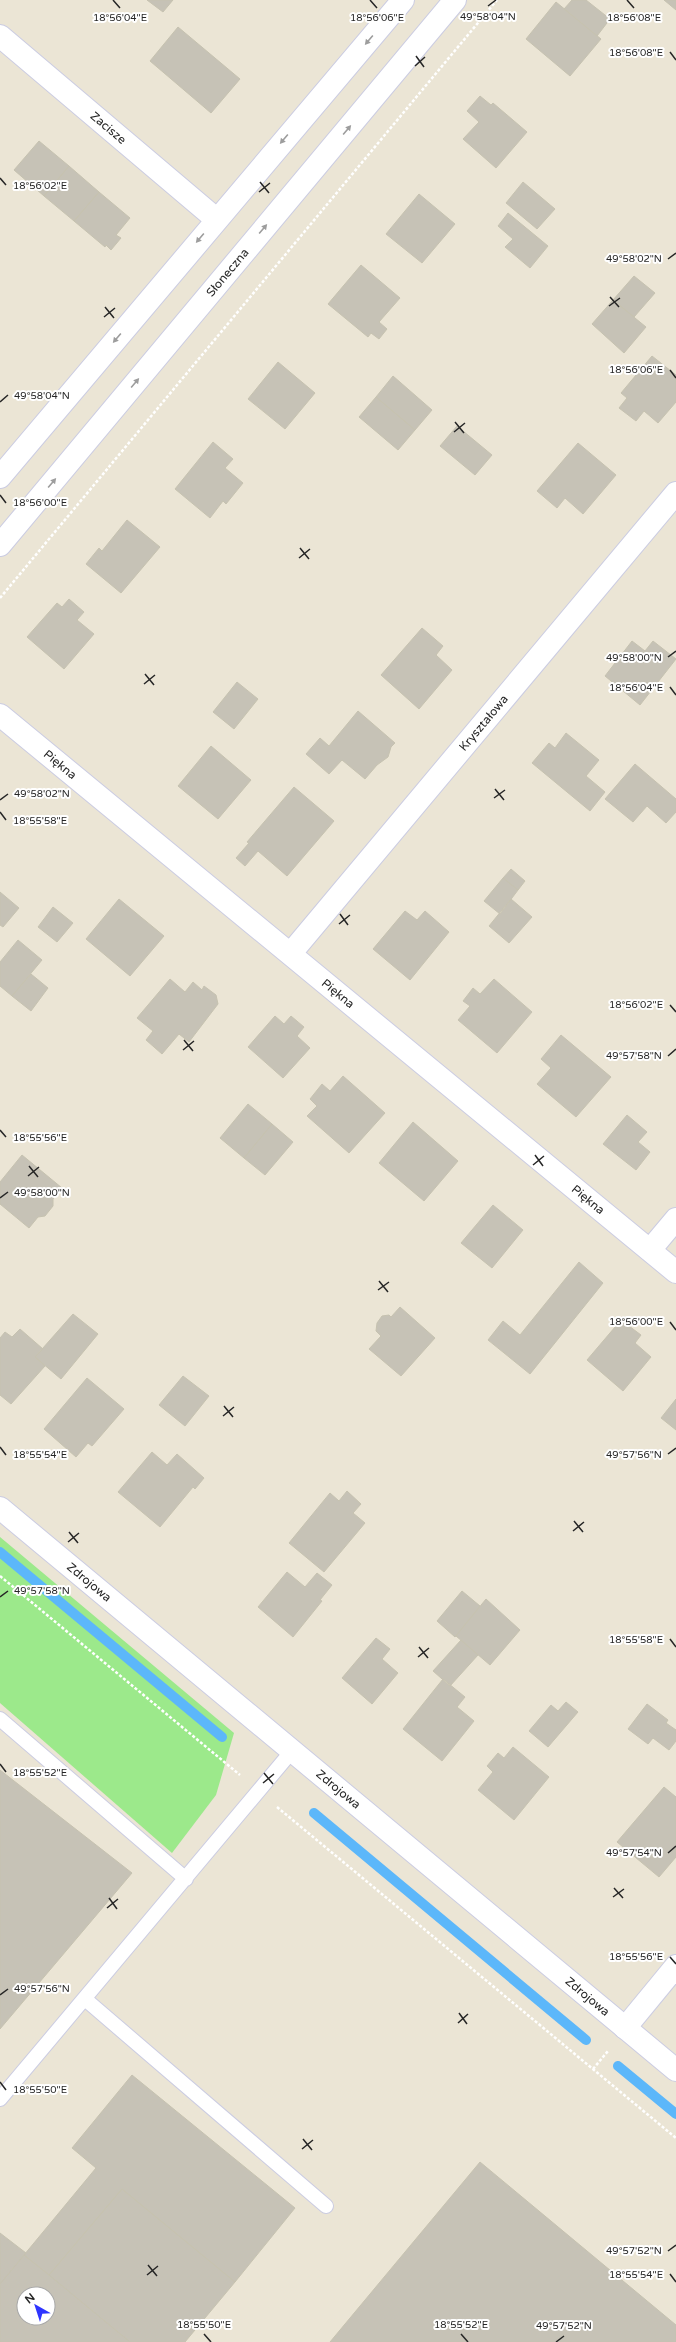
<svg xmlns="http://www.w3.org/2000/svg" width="676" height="2342" font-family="'Varela Round',sans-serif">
<rect width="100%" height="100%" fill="#ebe5d5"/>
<!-- green -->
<path fill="#9ce98b" d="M0 1537 234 1733 216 1795 172 1853 0 1703Z"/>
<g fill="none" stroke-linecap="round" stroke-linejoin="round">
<!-- stream -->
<path stroke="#5cb7fa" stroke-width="10" d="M0 1552 222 1737
M314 1813 586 2040
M618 2066 676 2114"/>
</g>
<!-- building -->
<path fill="#c6c2b6" stroke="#c6c2b0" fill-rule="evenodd" d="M147 0H173L163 12Z
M572 0H586L610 19 597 36 564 9Z
M664 0H676V10Z
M556 2 601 39 570 76 526 39Z
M178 27 240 79 211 113 150 61Z
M480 96 491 105 493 103 527 132 496 168 463 139 479 122 467 111Z
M39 141 69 166 44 196 14 170Z
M69 166 99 192 74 221 44 196Z
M523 182 555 209 537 229 506 203Z
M99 192 130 218 116 235 121 238 111 250 106 245 105 247 74 221Z
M419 194 455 224 422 263 386 234Z
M508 213 548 246 530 268 505 247 513 239 498 226Z
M361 265 400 298 379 322 387 329 379 339 371 333 368 337 328 304Z
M634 276 655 293 634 317 613 300Z
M613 300 646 327 624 353 592 324Z
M652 356 676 375V402L658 423 644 411 636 421 619 408 627 398 621 393Z
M278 362 315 393 285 429 248 399Z
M393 376 432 410 415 430 376 397Z
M376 397 415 430 398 450 359 417Z
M457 426 492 455 475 475 440 446Z
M213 442 233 459 225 468 243 483 226 504 223 501 210 518 175 489Z
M578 443 616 475 583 514 565 498 557 508 537 491Z
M127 520 160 547 121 593 86 564 99 548 102 551Z
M69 599 84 612 77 620 94 634 64 669 27 637 57 603 62 607Z
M422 628 443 646 436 655 452 670 419 709 381 675Z
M632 641 645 651 653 641 676 659 640 705 605 676Z
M237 682 258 699 234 729 213 712Z
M358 711 395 743 391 747 388 757 377 765 365 779 342 760 329 774 306 754 320 738 329 746Z
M566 733 599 760 586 776 605 792 590 811 532 763 549 743 555 748Z
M211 746 251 780 218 819 178 786Z
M635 764 676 799V812L666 823 647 806 633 822 605 799Z
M294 787 334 821 287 876 258 851 245 866 236 858 249 843 247 842Z
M511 869 525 881 518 890 503 878Z
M503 878 518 890 500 914 484 901Z
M0 892 19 908 3 927 0 925Z
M119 899 164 936 130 976 86 939Z
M511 899 532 917 509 943 489 926Z
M53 907 73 923 57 942 38 927Z
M405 911 417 920 425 911 449 932 410 980 373 949Z
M18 940 42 960 12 996 0 986V962Z
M31 974 48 988 31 1011 12 996Z
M170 979 185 992 193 982 202 990 204 986 216 995 218 1004 189 1042 179 1034 162 1054 146 1040 153 1031 137 1018Z
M494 979 532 1012 497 1053 458 1020 470 1006 463 1001 473 988 480 994Z
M275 1016 284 1024 291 1016 304 1027 297 1036 310 1048 283 1078 248 1047Z
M561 1035 611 1077 576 1117 537 1084 551 1068 541 1059Z
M343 1076 385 1113 349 1153 307 1116 317 1106 310 1099 322 1084 330 1091Z
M248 1104 272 1124 244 1158 220 1138Z
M627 1115 647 1132 638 1142 650 1152 636 1170 603 1144Z
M413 1122 458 1161 424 1201 379 1163Z
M272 1124 293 1142 265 1175 244 1158Z
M22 1155 62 1188 53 1199V1206L45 1216 38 1217 29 1228 0 1204V1182Z
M493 1205 523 1230 492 1268 461 1243Z
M579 1262 603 1283 530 1374 488 1340 503 1321 520 1335Z
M400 1307 435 1338 401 1376 369 1349 381 1336 376 1331 377 1323 382 1316 389 1315 391 1317Z
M73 1314 98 1334 61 1379 35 1357Z
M621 1320 641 1335 635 1343 651 1357 623 1391 587 1360Z
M20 1329 43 1349 35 1357 45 1366 11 1404 0 1395V1338L5 1332 12 1337Z
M183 1376 209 1396 185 1426 159 1405Z
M87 1378 124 1409 92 1446 88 1443 76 1457 44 1429Z
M676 1399V1430L661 1418Z
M152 1452 167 1465 177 1454 204 1478 195 1489 193 1487 160 1527 118 1492Z
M347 1491 361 1504 353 1513 365 1523 324 1572 289 1543 330 1493 339 1501Z
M287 1572 305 1587 317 1573 332 1585 320 1600 322 1601 293 1637 258 1607Z
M462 1591 480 1606 455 1637 437 1621Z
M486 1599 520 1630 490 1665 456 1636Z
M376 1638 390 1649 382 1659 398 1673 372 1704 342 1678Z
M461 1640 478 1655 450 1686 433 1671Z
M443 1679 465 1697 457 1707 474 1721 442 1761 403 1729Z
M566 1702 578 1712 548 1747 529 1731 551 1705 558 1711Z
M647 1704 668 1720 666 1723 676 1730V1741L669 1750 653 1738 648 1744 628 1729Z
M513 1747 549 1777 514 1820 478 1790 493 1772 487 1766 498 1753 504 1758Z
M0 1770 132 1873 0 2029Z
M664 1787 676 1797V1857L659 1877 617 1842Z
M132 2075 295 2208 235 2282 122 2189 49 2275 24 2255 96 2168 72 2148Z
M480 2162 676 2325V2342H330Z
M122 2189 235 2282 185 2342H130L49 2275Z
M0 2233 26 2253 0 2284Z
M24 2255 49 2275 130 2342H0V2284ZM24 2294H48V2318H24Z"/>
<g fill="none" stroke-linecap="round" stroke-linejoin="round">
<!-- lane casing -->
<g stroke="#cbcce2" stroke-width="16">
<path id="lane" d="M0 1719 186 1879
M85 1999 326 2206
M0 2099 292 1751"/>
</g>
<!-- street casing -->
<g stroke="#cbcce2" stroke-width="24">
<g id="street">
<path id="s1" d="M0 36 216 219"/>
<path d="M0 477 403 0"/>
<path id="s2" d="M0 545 455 0"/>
<path id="s3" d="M0 715 676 1272"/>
<path id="s4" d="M291 953 676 493"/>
<path d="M650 1250 676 1219"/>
<path d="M625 2028 676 1966"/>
</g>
</g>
<!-- secondary casing -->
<g stroke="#cbcce2" stroke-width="24">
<g id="secondary">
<path id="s5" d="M0 1508 676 2070"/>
</g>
</g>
<!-- path -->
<path stroke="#fff" stroke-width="2.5" stroke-dasharray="3 2" stroke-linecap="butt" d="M0 598 497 0
M0 1576 240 1775
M277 1807 676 2138
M593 2069 608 2051"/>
<!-- lane -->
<use href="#lane" stroke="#fff" stroke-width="14"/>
<!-- street -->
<use href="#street" stroke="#fff" stroke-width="22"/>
<!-- secondary -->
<use href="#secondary" stroke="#fff" stroke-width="22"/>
</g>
<!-- one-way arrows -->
<defs><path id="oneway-solid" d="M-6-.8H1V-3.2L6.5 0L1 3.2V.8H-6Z"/></defs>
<g fill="#9d9d9d">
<use href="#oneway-solid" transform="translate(369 40) rotate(130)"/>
<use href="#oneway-solid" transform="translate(347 130) rotate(-50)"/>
<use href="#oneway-solid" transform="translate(284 139) rotate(130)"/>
<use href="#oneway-solid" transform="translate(263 229) rotate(-50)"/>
<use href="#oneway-solid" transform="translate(200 238) rotate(130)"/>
<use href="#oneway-solid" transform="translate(117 338) rotate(130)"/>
<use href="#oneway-solid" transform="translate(135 383) rotate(-50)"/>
<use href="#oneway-solid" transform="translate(52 483) rotate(-50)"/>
</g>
<!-- ticks -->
<path fill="none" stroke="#262626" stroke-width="1.5" d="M113 0 120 8M370 0 377 8M627 0 634 8M488 6 496 0M670 52 676 60M416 56 424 67M415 66 425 57M0 178 6 185M260 182 269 193M259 192 270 183M668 259 676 253M610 297 619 307M609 306 620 298M105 307 114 318M104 317 115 308M670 370 676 378M0 402 8 395M455 422 464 433M454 432 465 423M0 495 6 503M300 548 309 559M299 558 310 549M668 657 676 651M145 674 154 685M144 684 155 675M670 687 676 695M495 789 504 800M494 798 505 790M0 800 8 794M0 812 6 820M340 914 348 925M339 924 350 915M670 1005 676 1012M184 1040 193 1051M183 1050 194 1041M668 1056 676 1049M0 1130 6 1137M535 1155 543 1166M533 1165 544 1156M29 1166 38 1177M28 1176 39 1167M0 1198 8 1192M379 1281 388 1292M378 1290 389 1282M670 1322 676 1330M224 1406 233 1417M223 1416 234 1407M0 1447 6 1455M668 1454 676 1448M574 1521 583 1532M573 1531 584 1522M69 1532 78 1543M68 1542 79 1533M0 1597 8 1591M670 1639 676 1647M419 1647 428 1658M418 1657 429 1648M0 1764 6 1772M264 1773 273 1784M263 1783 274 1774M668 1853 676 1846M614 1888 623 1898M613 1897 624 1889M109 1898 117 1909M107 1908 118 1899M670 1957 676 1964M0 1995 8 1989M459 2013 467 2024M458 2023 468 2014M0 2082 6 2090M303 2139 312 2150M302 2149 313 2140M668 2251 676 2245M148 2265 157 2276M670 2274 676 2282M147 2275 158 2266M204 2334 211 2342M461 2334 468 2342M556 2342 564 2336"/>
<g text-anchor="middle" stroke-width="4" stroke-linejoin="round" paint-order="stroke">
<!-- street labels -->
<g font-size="12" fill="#262626" stroke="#fff">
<text dy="4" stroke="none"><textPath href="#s1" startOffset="142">Zacisze</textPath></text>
<text dy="4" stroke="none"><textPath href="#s2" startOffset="355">Słoneczna</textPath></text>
<text dy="4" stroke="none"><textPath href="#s4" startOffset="300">Kryształowa</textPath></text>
<text dy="4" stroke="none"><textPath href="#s3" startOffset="78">Piękna</textPath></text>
<text dy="4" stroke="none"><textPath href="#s3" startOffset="438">Piękna</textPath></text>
<text dy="4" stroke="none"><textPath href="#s3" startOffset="762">Piękna</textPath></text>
<text dy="4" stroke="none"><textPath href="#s5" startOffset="116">Zdrojowa</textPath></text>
<text dy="4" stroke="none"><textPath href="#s5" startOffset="440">Zdrojowa</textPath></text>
<text dy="4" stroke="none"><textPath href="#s5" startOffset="764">Zdrojowa</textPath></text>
</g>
</g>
<g font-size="10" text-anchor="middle" fill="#262626" stroke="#fff" stroke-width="4" stroke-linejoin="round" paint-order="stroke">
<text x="488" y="20">49°58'04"N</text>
<text x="120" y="21">18°56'04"E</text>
<text x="377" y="21">18°56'06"E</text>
<text x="634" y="21">18°56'08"E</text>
<text x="636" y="56">18°56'08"E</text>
<text x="40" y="189">18°56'02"E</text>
<text x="634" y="262">49°58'02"N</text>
<text x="636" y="373">18°56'06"E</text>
<text x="42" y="399">49°58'04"N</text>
<text x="40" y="506">18°56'00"E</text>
<text x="634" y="661">49°58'00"N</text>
<text x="636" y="691">18°56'04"E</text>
<text x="42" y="797">49°58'02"N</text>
<text x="40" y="824">18°55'58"E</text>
<text x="636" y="1008">18°56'02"E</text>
<text x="634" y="1059">49°57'58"N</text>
<text x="40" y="1141">18°55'56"E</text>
<text x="42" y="1196">49°58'00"N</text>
<text x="636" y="1325">18°56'00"E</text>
<text x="634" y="1458">49°57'56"N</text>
<text x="40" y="1458">18°55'54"E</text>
<text x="42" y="1594">49°57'58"N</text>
<text x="636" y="1643">18°55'58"E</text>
<text x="40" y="1776">18°55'52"E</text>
<text x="634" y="1856">49°57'54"N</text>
<text x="636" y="1960">18°55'56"E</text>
<text x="42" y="1992">49°57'56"N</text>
<text x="40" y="2093">18°55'50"E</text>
<text x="634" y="2254">49°57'52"N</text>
<text x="636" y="2278">18°55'54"E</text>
<text x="204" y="2328">18°55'50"E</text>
<text x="461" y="2328">18°55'52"E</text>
<text x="564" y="2329">49°57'52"N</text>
</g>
<!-- north arrow -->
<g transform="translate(36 2306) rotate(321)"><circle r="19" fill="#ffffff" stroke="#a8a8a8"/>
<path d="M0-3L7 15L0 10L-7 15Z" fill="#2f35ff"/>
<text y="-6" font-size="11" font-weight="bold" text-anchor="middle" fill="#262626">N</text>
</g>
</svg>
